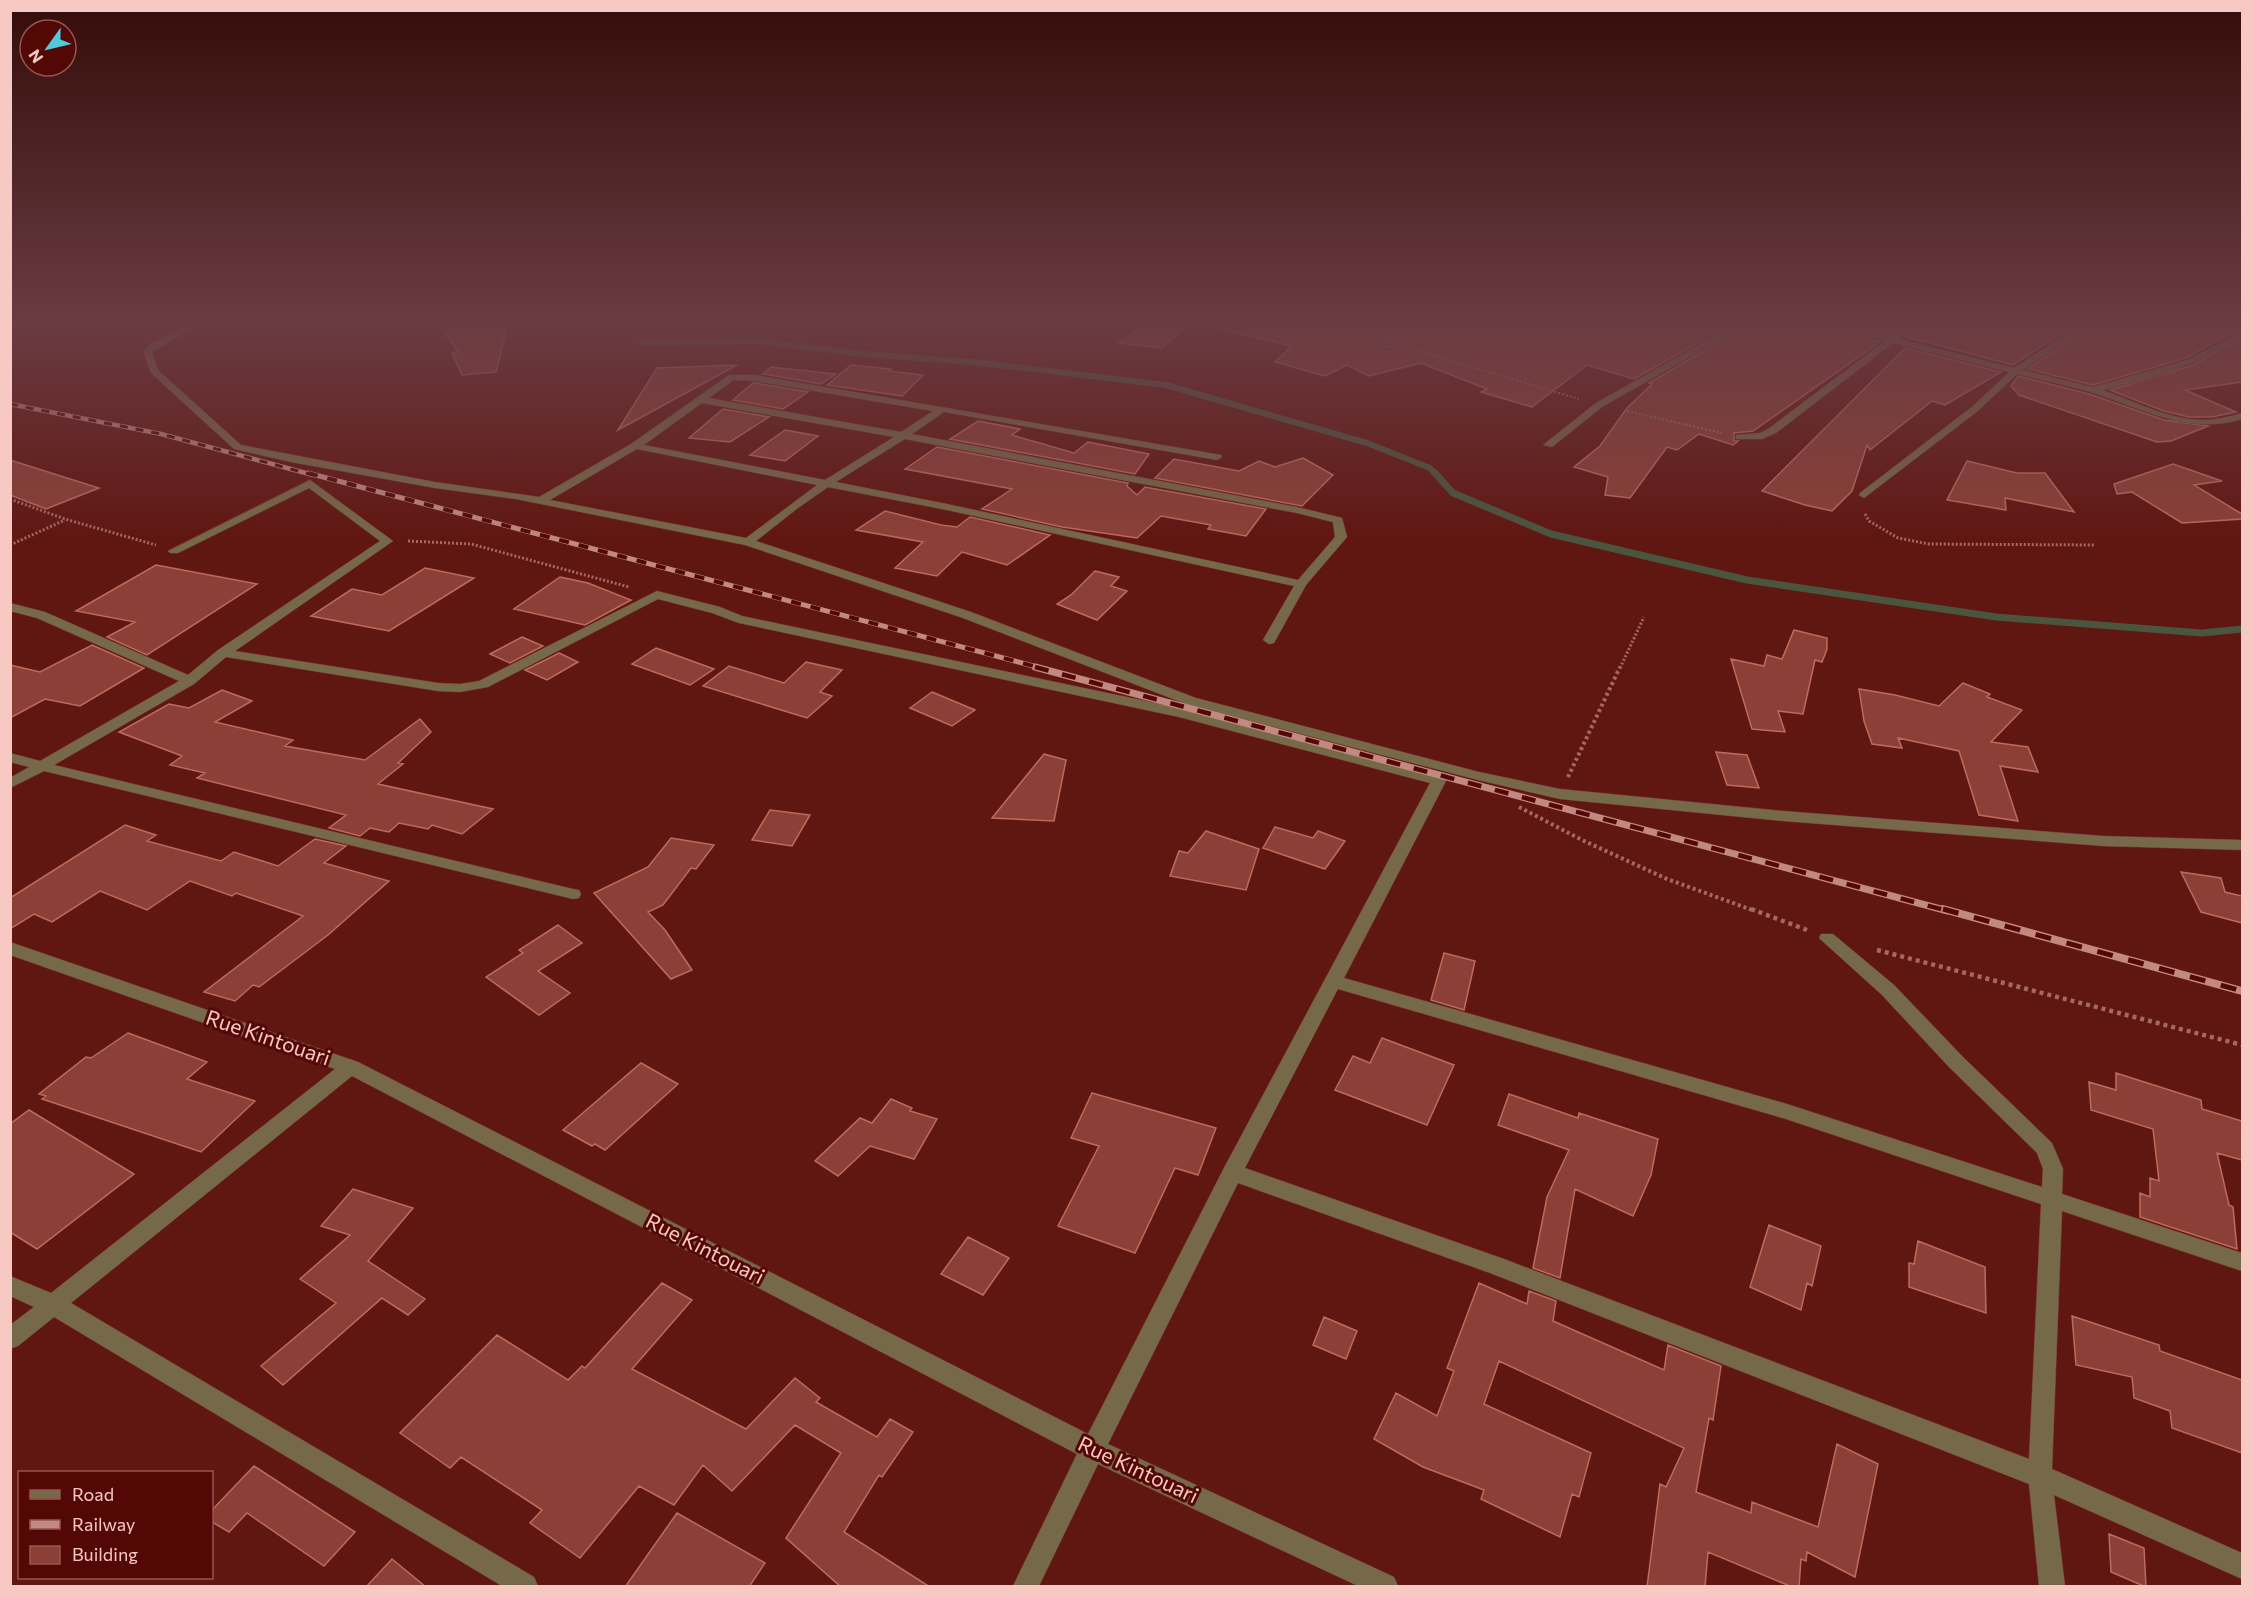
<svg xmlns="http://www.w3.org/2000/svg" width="2253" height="1597" font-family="Commissioner,sans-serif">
<rect width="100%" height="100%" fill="#601611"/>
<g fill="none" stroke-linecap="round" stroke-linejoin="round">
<!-- stream-far1 -->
<path stroke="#4a5540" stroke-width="6" d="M642 343 755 341 854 353 982 363 1166 385 1367 443 1430 468 1436 475"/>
<!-- stream -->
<path stroke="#4a5540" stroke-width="7" d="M1435 473 1453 493 1551 534 1747 580 1996 617 2202 633 2242 629"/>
</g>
<!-- building -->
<path fill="#8c3f36" stroke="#bd6b60" stroke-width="1.5" d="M435 319H509L496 372 462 375 452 353 458 352Z
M1220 319H1406L1386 328 1385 344 1387 346H1395L1396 335 1427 319H1740L1634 379 1587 365 1532 407 1481 392 1487 389 1421 363 1369 376 1347 365 1325 376 1275 362 1292 346 1219 329Z
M1758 319H1801L1880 342 1753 431 1734 433V441H1738L1733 445 1699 434 1677 450 1667 447 1630 498 1605 495 1608 477 1574 467 1600 446 1627 408 1652 384 1649 383Z
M1830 319H1915L1890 335Z
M1933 319H2084L2013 365 1906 337Z
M2101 319H2170L2233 332 2186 358 2093 385 2028 369Z
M1148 323 1183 329 1162 348 1119 343Z
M2242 338V382L2185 390 2236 412 2212 417H2189L2164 411 2110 390 2193 365Z
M1905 348 2001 372 1945 405 1932 401 1870 450 1867 445 1852 491 1832 511 1805 505 1762 491Z
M737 365 618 430 657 368Z
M851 365 891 369 889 371 923 375 902 396 827 385Z
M771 367 779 368 836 374 821 384 763 374Z
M2018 376 2089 394 2164 420 2208 426 2171 441 2157 442 2019 395 2011 386Z
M753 383H755L808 392 783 409 733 400Z
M723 409 769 417 730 442 689 438Z
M978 421 1020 429 1012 435 1074 453 1088 442 1149 454 1135 474 950 439Z
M785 430 818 436 785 461 750 455Z
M937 447 1128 483 1127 486 1137 495 1145 487 1266 509 1246 536 1208 529 1211 525 1161 516 1137 538 1062 527 982 509 1012 489 905 469Z
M1303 458 1333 475 1302 506 1155 478 1174 459 1239 471 1259 461 1275 467Z
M10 460 99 488 46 509 10 495Z
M1967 461 2017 473H2045L2074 512 2005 498 2006 510 1947 500Z
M2173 464 2222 481 2194 485 2242 514V519L2182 523 2132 492 2117 494 2114 484Z
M885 511 941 525 957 527 970 517 1050 535 1007 565 962 552 937 576 895 568 923 542 856 530Z
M156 565 257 584 147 655 107 637 135 622 76 611Z
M425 568 474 578 389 631 311 616 352 589 382 595Z
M1095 571 1119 577 1111 586 1127 591 1097 620 1057 604 1071 595Z
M560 577 588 583 631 600 585 625 514 609Z
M1794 630 1827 638V649L1822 662 1815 660 1803 714 1778 711 1785 732 1752 729 1731 659 1764 666 1767 655 1782 659Z
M522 637 543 646 510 663 490 654Z
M92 645 144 668 80 706 45 699 10 718V665L40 672Z
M656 648 714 669 690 685 632 664Z
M559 653 578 662 547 680 525 670Z
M806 662 842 670 820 692 832 696 807 718 703 686 729 666 784 683Z
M1963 683 1990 694 1987 697 2022 710 1991 742 2028 747 2038 772 2000 766 2018 821 1979 815 1959 751 1898 738 1902 748 1872 744 1864 721 1859 689 1895 695 1939 706Z
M222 690 252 701 215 722 293 740 285 746 365 760 420 719 431 732 398 763 403 764 378 784 493 809 462 834 432 825 428 829 399 823 389 832 370 828 360 836 329 828 346 815 197 778 205 773 170 765 182 756 119 732 169 704 189 708Z
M932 692 975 710 952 726 910 708Z
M1716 752 1747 755 1759 788 1727 785Z
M1044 754 1066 760 1054 821 992 818Z
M770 810 810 815 792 846 752 840Z
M125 825 156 835 147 841 221 861 234 852 278 866 315 839 346 846 324 863 389 881 328 935 259 987 253 985 235 1001 204 992 303 916 236 893 232 896 190 881 147 910 100 891 52 922 34 914 10 929V898Z
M1275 827 1313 838 1318 831 1345 841 1325 869 1263 848Z
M1206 831 1259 849 1246 890 1170 876 1179 851 1188 853Z
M671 838 714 845 696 869 691 868 663 905 648 912 665 930 692 970 671 979 594 893 648 867Z
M2181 872 2221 878 2225 892 2242 896V923L2201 912Z
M558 925 582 943 538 971 570 993 539 1015 486 977 523 953 519 950Z
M1444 953 1475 961 1464 1010 1431 1000Z
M128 1033 207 1062 187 1079 255 1101 201 1152 42 1099 46 1096 39 1094 86 1057 91 1058Z
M1382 1038 1454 1065 1427 1125 1335 1090 1353 1056 1370 1063Z
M641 1063 678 1084 605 1150 595 1144 592 1146 563 1130Z
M2116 1073 2201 1100 2202 1109 2242 1121V1160L2217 1153 2229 1205 2233 1207 2237 1249 2140 1217V1193L2150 1197V1178L2159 1181 2153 1129 2091 1110 2089 1082 2116 1090Z
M1092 1093 1216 1128 1198 1175 1175 1168 1135 1253 1058 1226 1099 1146 1071 1138Z
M1509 1094 1578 1118 1579 1113 1658 1139 1651 1175 1633 1216 1575 1189 1560 1278 1533 1268 1547 1197 1569 1150 1498 1125Z
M891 1099 912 1108 910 1111 937 1119 914 1159 870 1146 838 1176 815 1161 860 1118 872 1123Z
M29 1110 134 1174 37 1249 10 1232V1124Z
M353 1189 413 1208 368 1261 425 1299 408 1315 382 1298 283 1385 261 1366 336 1303 300 1279 350 1235 321 1226Z
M1769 1225 1821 1246 1812 1286 1807 1283 1801 1310 1750 1287Z
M968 1237 1009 1258 983 1295 941 1274Z
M1918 1241 1985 1267 1986 1313 1909 1287V1263L1914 1264Z
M662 1283 692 1300 632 1369 746 1429 795 1378 820 1398 816 1402 877 1437 890 1419 913 1432 882 1477 879 1475 844 1532 930 1587H841L786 1538 841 1453 795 1425 732 1491 703 1465 674 1505 639 1486 580 1558 530 1523 542 1510 461 1457 450 1468 400 1433 497 1335 568 1380 582 1366 585 1368Z
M1479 1283 1527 1304 1529 1291 1556 1301 1553 1321 1664 1370 1668 1345 1721 1366 1713 1420 1709 1418 1696 1492 1751 1513 1752 1502 1818 1527 1837 1444 1878 1464 1855 1577 1807 1552 1806 1561 1801 1559 1799 1587H1792L1708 1552 1705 1587H1647L1660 1484 1666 1487 1684 1448 1499 1361 1484 1404 1591 1453 1579 1497 1572 1494 1560 1537 1481 1499 1484 1490 1423 1467 1374 1439 1396 1393 1437 1416 1454 1371 1447 1368Z
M2072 1316 2159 1345 2160 1351 2242 1380V1453L2172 1428 2170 1411 2134 1398 2132 1377 2076 1365Z
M1324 1317 1357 1331 1346 1359 1313 1345Z
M254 1466 355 1532 324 1566 247 1513 229 1532 212 1522V1510Z
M677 1513 765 1563 749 1587H625Z
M2109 1534 2144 1548 2146 1587 2111 1572Z
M392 1559 426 1587H366Z"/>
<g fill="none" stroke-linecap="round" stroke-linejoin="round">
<!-- minor casing -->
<g stroke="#7b3631" stroke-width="1">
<path id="minor" d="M198 319H209L152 352 158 370 241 445 435 482 539 497 631 444 729 375H755L1221 455 1222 457 1217 460 944 412 912 434 1297 507 1342 518 1347 537 1306 585 1274 643 1269 644 1263 640 1294 586 947 510 828 487 798 508 756 541 971 612 1196 698 1479 772 1560 789 1783 811 2103 836 2242 840V850L2103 846 1783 821 1560 799 1478 780 1186 704 963 618 745 545 516 499 435 488 291 462 234 449 151 373 143 351 149 345ZM734 380 755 381 933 411 901 432 709 398ZM702 403 894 437 825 480 644 445ZM905 439 1297 513 1333 522 1335 537 1298 580 947 504 836 482ZM637 449 817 485 746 538 550 500Z
M1413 319H1425L1394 333 1393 344H1387V330Z
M1745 319H1756L1602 407 1552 447 1543 445 1596 403Z
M1803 319H1819L1890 337 1920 319H1931L1899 339 2014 368 2089 319H2099L2023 370 2093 387 2187 360 2223 342 2238 331 2194 319H2211L2242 326V336C2200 365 2152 378 2103 390 2133 401 2168 419 2201 420 2216 420 2228 417 2242 413V419C2187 436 2142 408 2090 392 2066 385 2041 380 2017 374L1979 410 1864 498 1859 495 1860 493 1973 406 2009 372 1893 343 1776 433 1762 439H1736V435L1760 433 1768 429 1885 341Z
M310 480 393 541 235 651 438 683 460 684 479 681 657 591 720 607 742 616 1179 708 1444 778 1446 781 1344 978 1787 1104 2042 1187 2043 1169 2037 1153 1949 1067 1882 995 1819 938 1821 934H1833L1894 985 1963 1057 2052 1143 2063 1169 2062 1194 2242 1253V1271L2062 1211 2052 1469 2242 1553V1579L2054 1495 2065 1586H2039L2029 1484 1490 1273 1238 1183 1108 1444 1394 1577 1398 1586H1358L1098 1464 1039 1586H1013L1077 1454 352 1076 71 1303 534 1577 538 1586H502L54 1317 18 1346 10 1349V1325L34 1307 10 1296V1276L51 1293 335 1069 10 955V942L358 1062 1088 1434 1225 1166 1430 783 1179 717 739 623 712 613 658 599 488 687 460 692 438 691 226 657 194 684 54 765 573 889 579 890 581 894 579 898 573 899 44 771 10 788V778L29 767 10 762V753L40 761 179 681 37 618 10 611V603L45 612 188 675 218 650 380 541 309 488 178 553H170L168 551ZM1338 989 1786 1119 2041 1204 2029 1459 1504 1259 1245 1168Z"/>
</g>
<!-- path-far3 -->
<path stroke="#a56862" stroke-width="2" stroke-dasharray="2 2" stroke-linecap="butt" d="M1405 347 1579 399
M1627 411 1722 433"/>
<!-- path-far2 -->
<path stroke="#a56862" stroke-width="3" stroke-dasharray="2 2" stroke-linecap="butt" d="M10 499 65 519 156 545
M1865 514 1869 521 1898 538 1929 544 2095 545
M408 541 471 544 629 587
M10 545 65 520
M1620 668 1644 617"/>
<!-- path-far1 -->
<path stroke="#a56862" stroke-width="4" stroke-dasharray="3 3" stroke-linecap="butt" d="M1568 777 1620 667
M1519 807 1582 840 1667 879 1755 911"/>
<!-- path -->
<path stroke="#a56862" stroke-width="4.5" stroke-dasharray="4 4" stroke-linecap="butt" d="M1751 909 1807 930
M1877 950 2242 1045"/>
<!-- minor -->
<use href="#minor" fill="#76694a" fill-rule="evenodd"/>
<!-- rail-far3 casing -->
<g stroke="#c18982" stroke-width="4.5">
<path id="rail-far3" d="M10 404 161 434 313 475"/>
</g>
<!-- rail-far2 casing -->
<g stroke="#c18982" stroke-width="5">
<path id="rail-far2" d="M308 473 1041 668"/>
</g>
<!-- rail-far1 casing -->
<g stroke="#c18982" stroke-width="7">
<path id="rail-far1" d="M1035 667 1948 911"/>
</g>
<!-- rail casing -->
<g stroke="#c18982" stroke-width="8">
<path id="rail" d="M1943 909 2242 991"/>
</g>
<!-- rail-far3 -->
<use href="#rail-far3" stroke="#540806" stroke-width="3" stroke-dasharray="8" stroke-linecap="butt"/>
<!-- rail-far2 -->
<use href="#rail-far2" stroke="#540806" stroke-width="4" stroke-dasharray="10" stroke-linecap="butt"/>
<!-- rail-far1 -->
<use href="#rail-far1" stroke="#540806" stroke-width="4.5" stroke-dasharray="14" stroke-linecap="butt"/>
<!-- rail -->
<use href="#rail" stroke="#540806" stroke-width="5" stroke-dasharray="16" stroke-linecap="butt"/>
</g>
<!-- sky -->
<linearGradient id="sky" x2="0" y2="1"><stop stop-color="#350c09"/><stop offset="0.59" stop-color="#693c43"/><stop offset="1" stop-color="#693c43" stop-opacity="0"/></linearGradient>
<rect width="2253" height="543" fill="url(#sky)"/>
<g text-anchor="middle" stroke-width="6" stroke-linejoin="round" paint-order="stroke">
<!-- near-street labels -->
<g font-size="21" fill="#f7c9c2" stroke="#540806">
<text transform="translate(268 1038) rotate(19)" y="7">Rue Kintouari</text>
<text transform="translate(705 1249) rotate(27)" y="7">Rue Kintouari</text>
<text transform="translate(1138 1470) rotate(25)" y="7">Rue Kintouari</text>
</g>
</g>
<!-- border -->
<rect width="2253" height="1597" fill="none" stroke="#f7c9c2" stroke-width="24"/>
<!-- legend -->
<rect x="18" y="1471" width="195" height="108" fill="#540806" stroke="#955551" stroke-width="1.5"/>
<rect x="30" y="1490" width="30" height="9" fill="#76694a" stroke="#955551" stroke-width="1.5"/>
<text x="72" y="1501" font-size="18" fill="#f7c9c2">Road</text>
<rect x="30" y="1520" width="30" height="9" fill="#c18982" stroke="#955551" stroke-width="1.5"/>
<text x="72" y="1531" font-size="18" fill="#f7c9c2">Railway</text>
<rect x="30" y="1546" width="30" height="18" fill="#8c3f36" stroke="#955551" stroke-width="1.5"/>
<text x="72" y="1561" font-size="18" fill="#f7c9c2">Building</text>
<!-- north arrow -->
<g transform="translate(48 48) rotate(236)"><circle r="28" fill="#540806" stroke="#955551" stroke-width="1.5"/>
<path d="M0-4.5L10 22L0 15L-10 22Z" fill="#53cadc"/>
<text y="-9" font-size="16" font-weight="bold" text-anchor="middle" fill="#f7c9c2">N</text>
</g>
</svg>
